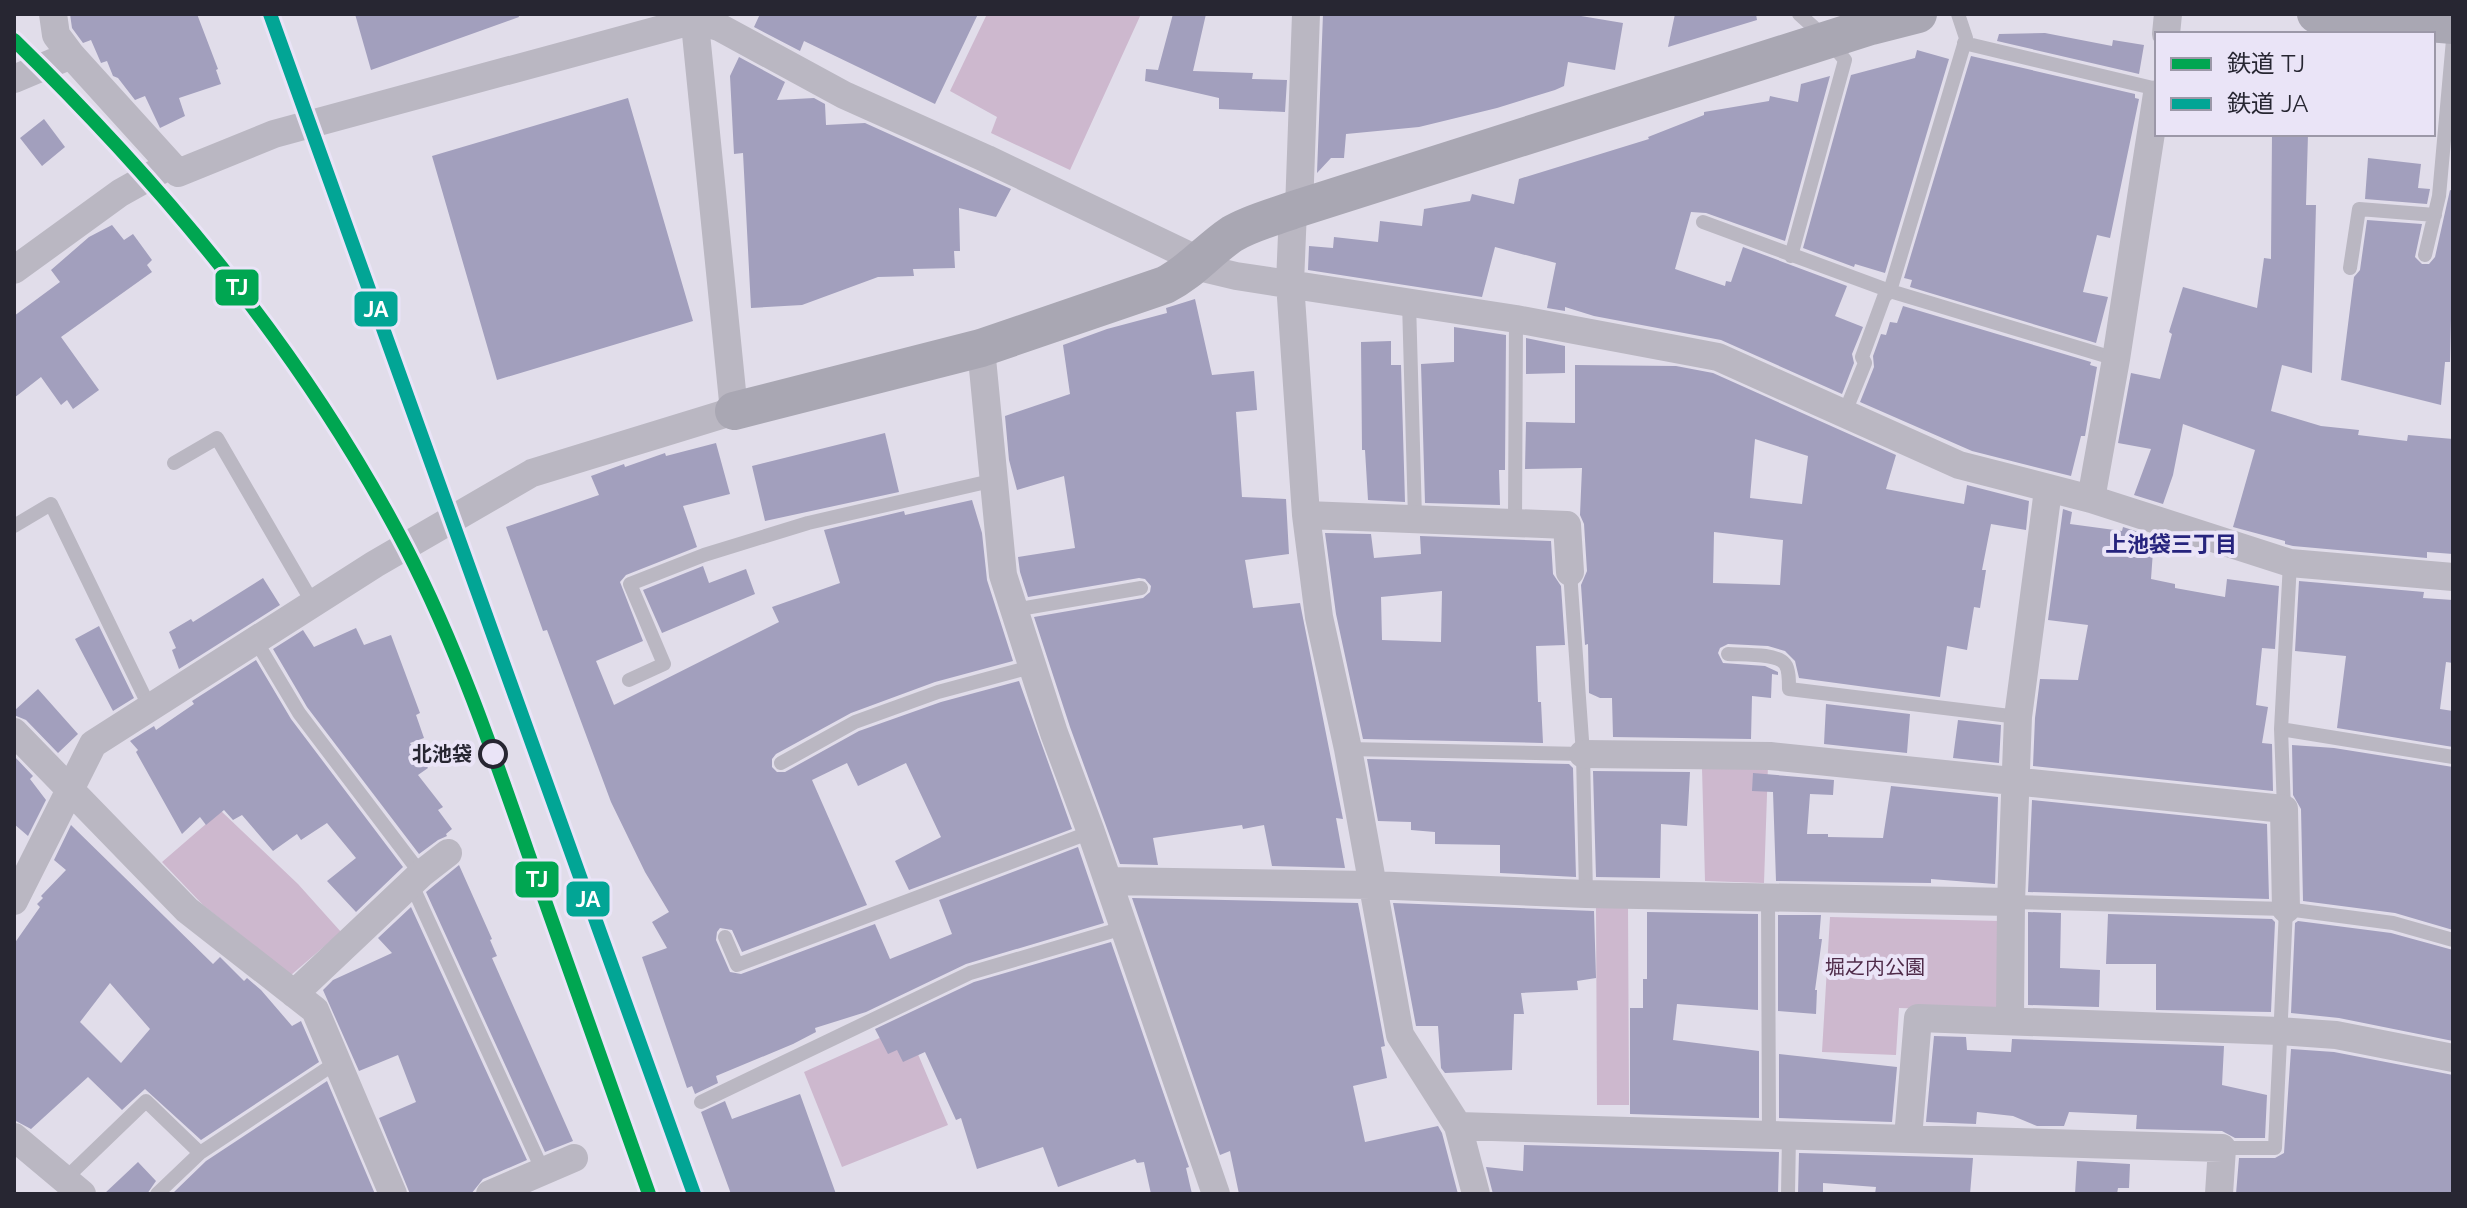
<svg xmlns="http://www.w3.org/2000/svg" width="2467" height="1208" font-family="Raleway,'Noto Sans JP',sans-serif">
<rect width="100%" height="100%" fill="#e1ddea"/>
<!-- green -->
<path fill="#cdb8ce" d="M987 14H1141L1070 170 991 133 997 117 950 91Z
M1768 765 1764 883 1705 881 1702 768Z
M221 811 298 884 341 932 291 975 203 905 162 862Z
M1596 906H1628L1629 1105H1597Z
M1830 917 2001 921 1998 1011 1899 1008 1896 1055 1822 1052Z
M906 1026 948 1125 842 1167 804 1072Z"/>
<!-- building -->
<path fill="#a29fbd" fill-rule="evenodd" d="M70 14H197L218 69 216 70 221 84 179 98 185 116 160 128 145 96 135 100 118 78 113 76 107 61 101 63 91 40 83 43 72 28Z
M355 14H518L519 17 371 70Z
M760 14H978L935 104 804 41 800 51 754 27Z
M1173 14H1206L1193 71 1253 73 1252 79 1287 80 1285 112 1219 109V98L1145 81 1146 69 1158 70Z
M1323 14H1569L1623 23 1615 70 1568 62 1564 86 1555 90 1497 108 1419 127 1346 134 1344 158H1331L1317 173Z
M1675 14H1756L1757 20 1668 47Z
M2045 33 2112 46 2113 40 2144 45 2139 74 1997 41 1999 34Z
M1917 50 1949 59 1885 273 1855 264 1854 267 1803 248 1851 75 1915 58Z
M1971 56 2135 94V98L2139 99 2110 238 2097 235 2083 292 2108 297 2096 343 1910 287 1912 280 1904 278Z
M739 57 785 82 777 100 814 98 825 104 826 125 865 123 1011 189 996 217 959 208 960 251H954L955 268 913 269 914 276 878 277 802 305 751 308 743 153 734 154 730 76Z
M1830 76 1785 241 1706 213 1691 212 1675 269 1725 286 1726 281 1731 282 1743 247 1847 286 1835 316 1863 327 1852 354 1854 363 1842 394 1721 340 1594 316 1565 307V311L1547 308 1556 263 1495 247 1482 297 1308 270 1309 246 1333 248 1334 237 1378 242 1380 221 1422 226 1424 209 1470 201 1472 194 1514 204 1519 179 1649 139 1648 137 1704 115V112L1769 101 1770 96 1798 102 1801 84Z
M628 98 693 321 497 380 432 156Z
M44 119 65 147 42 166 20 138Z
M2272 134H2308L2306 205H2316L2312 373 2282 365 2271 411 2321 426 2359 430 2358 435 2407 441 2408 435 2453 439V554L2427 552V558L2293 546 2285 544V541L2233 527 2255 450 2183 424 2173 475 2163 504 2134 495 2151 449 2118 443 2131 373 2160 379 2172 334 2169 332 2183 287 2257 308 2264 258 2271 259Z
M2368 158 2421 164 2418 188 2430 189 2427 204 2365 199Z
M2450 190 2453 191V320L2451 319 2450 362H2445L2441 405 2341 380 2354 277 2360 270 2367 220 2422 224 2415 257 2422 264H2429L2435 257Z
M112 225 124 240 133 234 152 260 147 265 152 272 61 337 99 390 73 409 67 400 61 405 41 377 14 398V316L60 282 51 270 89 237Z
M1195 299 1212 375 1254 371 1257 410 1236 412 1242 497 1286 499 1289 554 1245 560 1253 608 1300 603 1343 819 1336 818 1345 868 1272 866 1264 825 1243 829 1242 825 1153 838 1158 865 1120 864 1070 727 1034 617 1143 598 1150 592 1151 586 1145 579 1139 578 1028 597 1020 572 1018 557 1075 548 1064 476 1017 490 1009 460 1005 416 1070 394 1063 345 1107 329 1167 313 1166 308Z
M1903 306 2091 362 2090 365 2097 367 2085 436H2081L2071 476 1972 451 1860 402 1874 367 1873 356 1881 334 1886 335 1890 322 1897 323Z
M1454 327 1506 335 1505 470H1499L1500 505 1425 503 1421 364 1454 362Z
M1526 338 1565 346V373L1526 374Z
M1391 341V365H1401L1405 502 1368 500 1365 450H1362L1361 342Z
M1575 365 1676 366 1713 373 1896 455 1886 489 1964 504 1967 485 2029 501 2026 530 1991 524 1982 570H1986L1980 608 1974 607 1967 650 1947 646 1940 697 1799 678 1795 661 1785 651 1768 646 1728 644 1720 648 1718 653 1723 663 1765 666 1778 672V675L1772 674 1771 698 1752 696 1751 739 1613 737 1612 698H1600L1589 693 1588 644 1585 645 1581 585 1587 571 1584 524 1580 515 1582 468 1525 469 1526 422 1575 423ZM1755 439 1808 456 1802 504 1750 498ZM1714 532 1783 540 1780 585 1713 583Z
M885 433 899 492 765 521 752 466Z
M716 443 730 494 683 506 697 547 626 575 620 582 643 641 596 661 614 705 779 622 772 607 840 583 824 530 904 511 905 515 972 500 982 533 987 580 1013 661 935 682 851 713 776 754 772 759V767L777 772H785L859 731 941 702 1019 681 1072 829 909 890 895 861 941 837 906 763 858 786 847 763 812 780 867 905 742 952 732 930 720 928 717 932 716 940 730 972 741 974 875 924 890 959 952 934 939 900 1078 847 1104 923 966 964 866 1012 815 1028 816 1032 793 1044 716 1076 718 1083 695 1094 692 1086 687 1088 642 957 667 948 652 922 669 912 645 872 611 802 547 630 543 631 506 527 599 495 591 476 624 464 625 467 665 453 666 456Z
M2063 509 2072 512 2070 524 2122 531 2123 527 2154 537 2151 579 2175 584V588L2225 597 2227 579 2279 586 2275 649 2262 648 2256 705 2268 707 2262 743 2272 744 2273 791 2033 766 2035 718 2040 679 2078 680 2088 625 2048 620Z
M1325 533 1371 534 1374 558 1421 554 1420 536 1551 541 1553 574 1561 586 1565 645 1536 646 1538 702H1541L1543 743 1363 739 1336 614ZM1442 591 1441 642 1382 640 1381 597Z
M703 566 709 583 746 569 755 594 662 633 643 590Z
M263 578 280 605 179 669 172 650 176 648 169 632 191 619 193 622Z
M2299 581 2424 592 2423 598 2453 600V663L2446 662 2440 709 2453 711V747L2337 728 2346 656 2295 651Z
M99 626 134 698 113 711 75 639Z
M356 628 364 645 391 635 420 713 416 715 424 738 410 743 428 768 418 775 443 807 438 810 452 829 446 834 447 836 438 840 419 854 307 707 273 649 303 630 314 647Z
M256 660 291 719 403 867 356 912 327 881 356 858 327 823 301 840 297 834 273 851 242 815 233 820 224 810 206 825 200 817 182 834 136 752 138 750 130 741 154 726 156 730 194 704 192 701Z
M38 689 78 734 58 753 26 720 14 715V711Z
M1826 704 1910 714 1907 753 1824 744Z
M1958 720 2001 725 1999 763 1953 758Z
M2292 745 2334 748 2453 767V930L2395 913 2303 901 2301 809 2293 795Z
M14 756 33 776 30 779 46 800 28 836 14 824Z
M1367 759 1569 764 1573 768 1576 877 1500 873V845L1435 844V832L1411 830V822L1378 821Z
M1593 771 1690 772 1687 826 1661 824 1660 878 1596 877Z
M1753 773 1834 780 1833 795 1810 794 1807 834H1828V837L1883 838 1891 786 1998 797 1995 884 1931 879V883L1776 881 1773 792 1752 791Z
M2032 800 2267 824 2269 899 2028 892Z
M71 825 213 964 220 957 244 981 247 978 261 990 292 1026 301 1021 319 1062 201 1140 145 1089 122 1110 88 1077 31 1129 14 1120V944L40 907 37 904 43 898 41 896 66 870 54 860ZM110 983 150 1029 121 1063 80 1022Z
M459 865 492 939 490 940 497 956 492 958 573 1141 545 1152 426 892Z
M1132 898 1358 903 1385 1046 1381 1047 1387 1078 1353 1086 1365 1142 1438 1126 1442 1133 1458 1194H1239L1230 1151 1220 1155Z
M1393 903 1594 911 1596 978 1577 981 1578 990 1521 993 1524 1014H1514L1512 1070 1445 1073 1441 1068 1438 1026H1416Z
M411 907 527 1160 483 1179 471 1194H410L379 1118 416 1102 398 1055 359 1071 323 990 333 980 392 953 378 938Z
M1647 912 1758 914V1010L1677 1004 1673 1040 1759 1051V1118L1630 1114V1008H1643V979H1647Z
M2028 912 2061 913 2060 968 2100 970 2099 1007 2028 1005Z
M2108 914 2272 919 2275 922 2271 1012 2156 1010V964H2106Z
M1778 915H1821L1819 939H1822L1815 990H1817L1816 1014 1778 1011Z
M2298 921 2391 933 2453 950V1041L2339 1018 2291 1013 2295 923Z
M1111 942 1189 1167 1186 1168 1192 1194H1151L1144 1162 1137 1163 1135 1159 1058 1187 1043 1147 977 1169 961 1118 956 1120 925 1052 903 1062 897 1050 888 1054 875 1029 974 982Z
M1934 1036 1966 1037 1967 1050 2011 1052 2012 1039 2224 1046 2222 1085 2267 1095 2265 1138H2235L2222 1131 2136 1129 2137 1115 2069 1112 2064 1126H2037L2013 1116 1977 1112 1976 1124 1926 1122Z
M2291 1049 2334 1052 2453 1075V1194H2236L2239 1158H2275L2284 1153Z
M1779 1054 1897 1067 1892 1122 1779 1118Z
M327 1081 375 1194H172L206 1161Z
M800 1094 836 1194H731L701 1112 725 1101 732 1119Z
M1524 1145 1779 1152 1778 1194H1493L1486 1167 1523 1171Z
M1799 1153 1973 1158 1970 1194H1875L1876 1187 1823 1183V1194H1798Z
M2077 1161 2130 1164 2129 1188H2118L2117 1194H2075Z
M138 1162 156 1181 147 1194H104Z"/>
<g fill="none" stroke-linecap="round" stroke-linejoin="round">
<!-- lane -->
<path stroke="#bab7c2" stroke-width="14" d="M1964 43 2157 89
M1703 222 1890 291 2116 359
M2425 255 2439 196 2453 40
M1791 256 1845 60 1829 41 1799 14
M2350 268 2359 209 2435 215
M1409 302 1415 518
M1845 412 1865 363 1862 357 1884 297 1890 291 1966 38 1958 14
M174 463 217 438 314 605
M1515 522 1516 319
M14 526 51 504 150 708
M1570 572 1583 754 1586 894
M1014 610 1141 588
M256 641 299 713 421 874
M1728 654C1741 655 1777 653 1785 664 1789 669 1789 681 1789 689L2018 717
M629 680 664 664 630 584 704 555 808 523 995 480
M2281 729 2453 757
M1348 749 1583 754
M781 763 855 722 938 692 1031 667
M2284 809 2281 729 2290 563
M411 883 543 1171
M1768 896 1769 1134
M2011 902 2286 909 2393 923 2453 940
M725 937 737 965 1091 832
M701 1102 970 973 1123 928
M2222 1148H2275L2286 909
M64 1180 146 1101 200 1153
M157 1194 200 1153 337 1062
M1788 1194 1789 1135"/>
<!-- street -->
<path stroke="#bab7c2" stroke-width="28" d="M53 14 56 35 71 55 178 173 274 134 695 20 719 27 844 95 987 159 1198 260
M2166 34 2168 14
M14 79 71 55
M1299 209 1306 14
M1293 210 1290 283 1306 515 1319 617 1348 749 1400 1035 1458 1126 1476 1194
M1194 266 1236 276 1516 319 1718 357 1959 465 2091 499 2290 563 2453 577
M14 270 120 193 170 165
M981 348 1003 575 1054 733 1091 832 1216 1194
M2091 499 2116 359 2157 94
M1306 515 1567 525 1570 572
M14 732 187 910 315 1010 393 1194
M1583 754 1770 756 2284 809 2286 909
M1108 881 1371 885 1586 894 2011 902
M14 901 93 744 375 564 532 473 734 411 694 14
M294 994 421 874 448 853
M2010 1021 2011 902 2018 717 2048 490
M1458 1126 2222 1148 2219 1194
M14 1137 82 1194
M1908 1138 1918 1018 2280 1031 2336 1035 2453 1058
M490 1194 574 1158"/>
<!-- secondary -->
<path stroke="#a9a7b3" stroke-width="38" d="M2316 14 2453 25
M734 411 981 348 1165 285C1191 272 1208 250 1232 234 1250 223 1274 217 1293 210L1871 26 1918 14"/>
<!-- rail-1 casing -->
<g stroke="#eae4f7" stroke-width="20">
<path id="rail-1" d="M14 40C168 190 306 356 406 548 456 645 492 749 528 853 568 966 608 1080 649 1194"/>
</g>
<!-- rail-2 casing -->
<g stroke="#eae4f7" stroke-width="20">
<path id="rail-2" d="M270 14 694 1194"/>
</g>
<!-- rail-1 -->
<use href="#rail-1" stroke="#00a651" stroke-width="14"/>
<!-- rail-2 -->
<use href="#rail-2" stroke="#02a595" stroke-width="14"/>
</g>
<!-- markers -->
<circle fill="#eae4f7" stroke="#272632" stroke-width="4" cx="493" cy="754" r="13"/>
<g text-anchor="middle" stroke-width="8" stroke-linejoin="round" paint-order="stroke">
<!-- stop labels -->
<g font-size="20" font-weight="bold" fill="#272632" stroke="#eae4f7" text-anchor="end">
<text x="472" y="761">北池袋</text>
</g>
<!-- park labels -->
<g font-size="20" fill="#4f2b49" stroke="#eae4f7">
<text x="1875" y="974">堀之内公園</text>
</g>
<!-- neighbourhood labels -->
<g font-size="22" font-weight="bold" fill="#26237d" stroke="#eae4f7">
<text x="2171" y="552">上池袋三丁目</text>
</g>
</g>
<g stroke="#eae4f7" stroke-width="3">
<rect x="214" y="268" width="46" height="39" rx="8" fill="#00a651"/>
<rect x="353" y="290" width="46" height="38" rx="8" fill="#02a595"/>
<rect x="514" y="860" width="46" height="39" rx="8" fill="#00a651"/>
<rect x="565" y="880" width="46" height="38" rx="8" fill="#02a595"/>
</g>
<g font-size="22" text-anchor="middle" font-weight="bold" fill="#fff">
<text x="237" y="295">TJ</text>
<text x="376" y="317">JA</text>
<text x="537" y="887">TJ</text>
<text x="588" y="907">JA</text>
</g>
<!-- border -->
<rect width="2467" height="1208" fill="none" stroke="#272632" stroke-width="32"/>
<!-- legend -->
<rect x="2155" y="32" width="280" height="104" fill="#eae4f7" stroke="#9c98a8" stroke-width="2"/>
<rect x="2171" y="58" width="40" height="12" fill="#00a651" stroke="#9c98a8" stroke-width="2"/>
<text x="2227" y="72" font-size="24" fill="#272632">鉄道 TJ</text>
<rect x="2171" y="98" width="40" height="12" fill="#02a595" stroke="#9c98a8" stroke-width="2"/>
<text x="2227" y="112" font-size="24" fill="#272632">鉄道 JA</text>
</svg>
